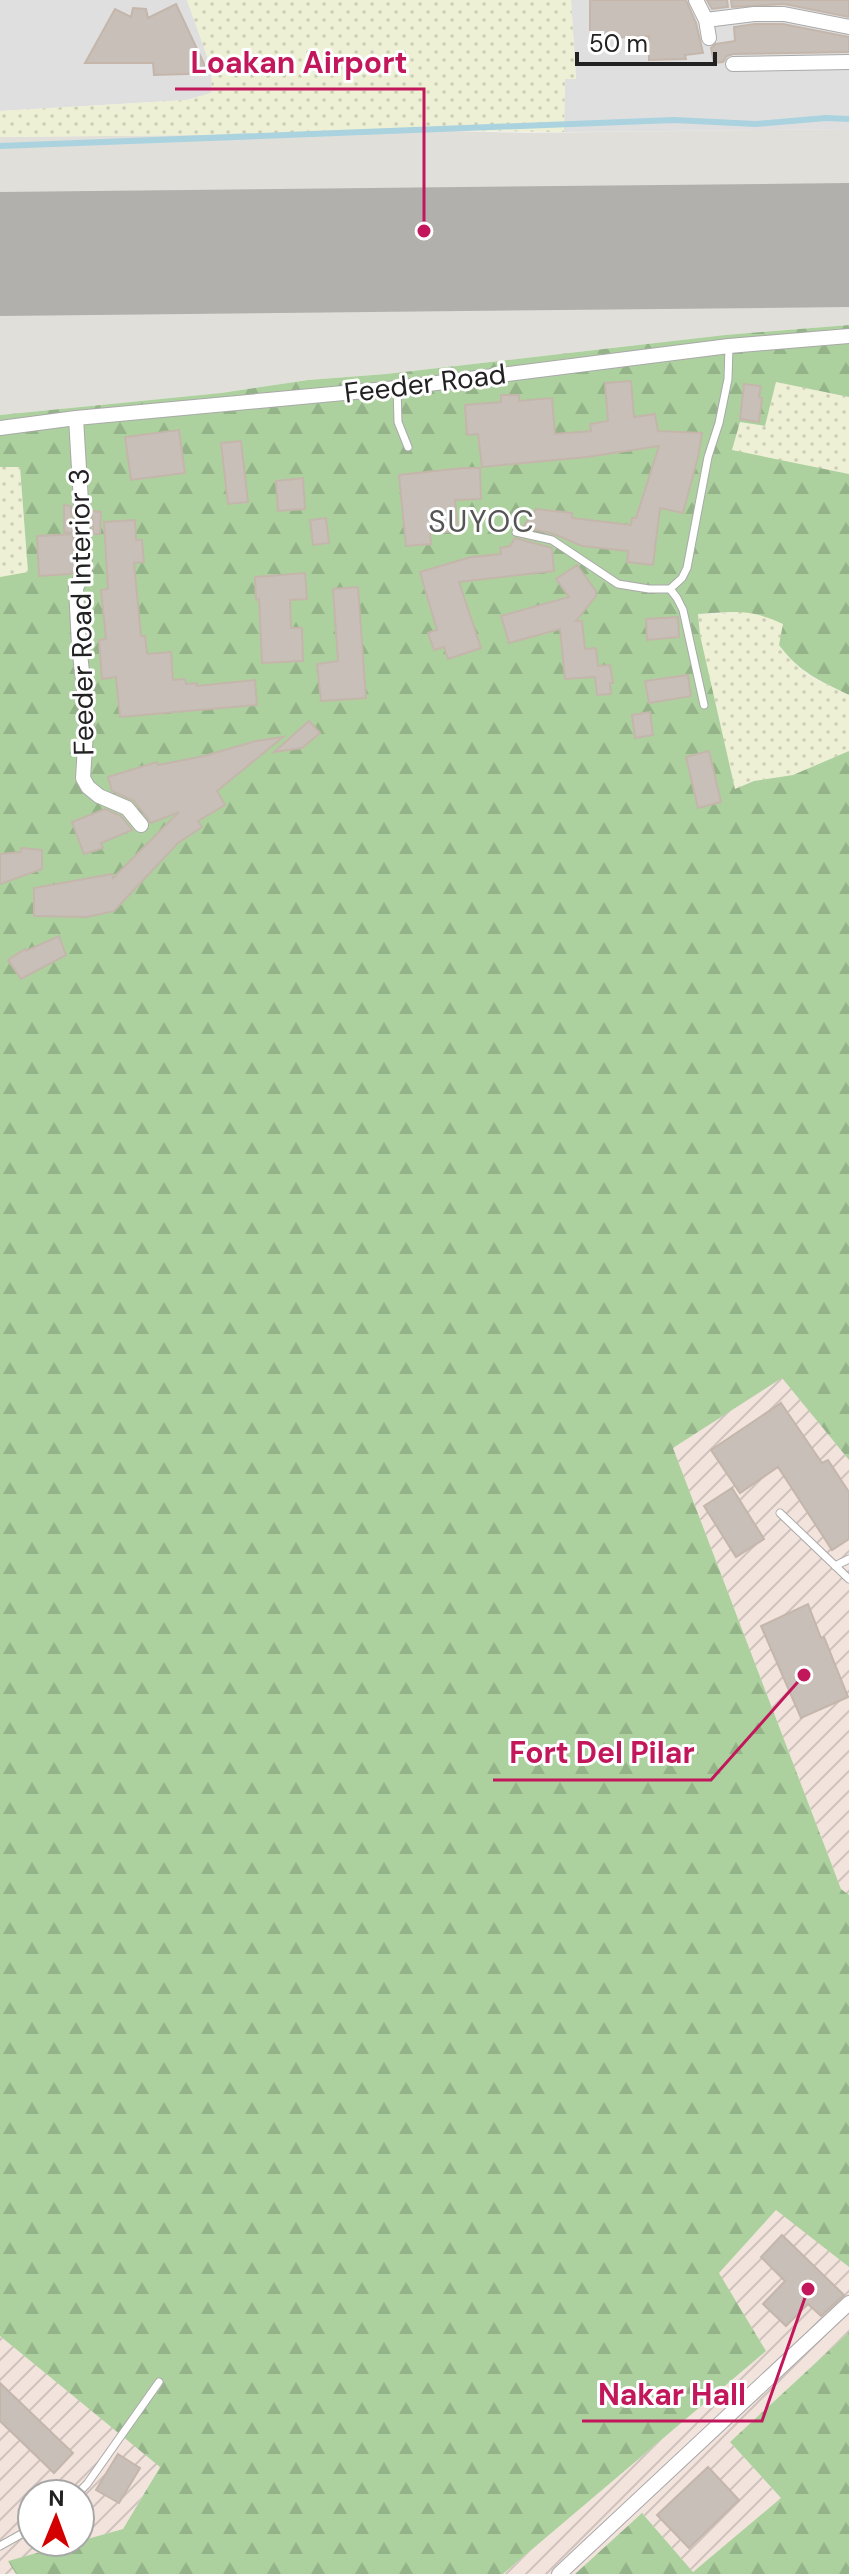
<svg xmlns="http://www.w3.org/2000/svg" width="849" height="2574" font-family="'DM Sans',sans-serif">
<defs>
<pattern id="military-furrows" width="10" height="10" patternUnits="userSpaceOnUse" patternTransform="scale(2)"><rect width="10" height="10" fill="#f3e3dd"/><path d="M-1 1l2-2M0 10L10 0M9 11l2-2" fill="none" stroke="#d0c2bd"/></pattern>
<pattern id="farmland-dots" width="8" height="8" patternUnits="userSpaceOnUse" patternTransform="scale(2)"><rect width="8" height="8" fill="#eef0d5"/><path d="M2 2h.1M6 6h.1" fill="none" stroke="#ccceb7" stroke-width="1.8" stroke-linecap="round"/></pattern>
<pattern id="forest-firs" width="22" height="20" patternUnits="userSpaceOnUse" patternTransform="scale(2)"><rect width="22" height="20" fill="#add19e"/><path d="M5 1l3.5 6h-7zM16 11l3.5 6h-7z" fill="#95b388"/></pattern>
</defs>
<rect width="100%" height="100%" fill="#f2efe9"/>
<!-- residential -->
<path fill="#e0dfdf" d="M0 0H187L212 70 211 93 187 100 0 111Z
M571 0H849V129L564 132 565 78H576Z"/>
<!-- military -->
<path fill="url(#military-furrows)" d="M782 1377 849 1460V1895L841 1889 673 1448Z
M777 2209 849 2267V2332L730 2442 781 2498 693 2572 642 2513 575 2574H503L766 2351 718 2273Z
M0 2336 160 2466 123 2529 80 2541V2494H32V2542H76L9 2561 16 2574H0Z"/>
<!-- airport -->
<path fill="#e1dfda" d="M849 129V325L725 335 386 374 308 380 221 393 0 415V137L315 134 404 130 527 133Z"/>
<!-- farmland -->
<path fill="url(#farmland-dots)" d="M187 0H571L576 79H565L564 132 404 130 315 134 0 137V111L187 100 211 93 212 70Z
M776 382 849 397V474L732 451 740 422 765 426Z
M20 466 28 573 0 577V467Z
M739 610 763 615 783 624 789 658 809 676 849 695V751L793 775 754 781 735 789 700 635 698 614H719Z"/>
<!-- forest -->
<path fill="url(#forest-firs)" d="M849 325V397L776 382 765 426 740 422 732 450 849 474V695C819 680 800 673 779 645L783 624C749 608 733 612 698 614L700 635 735 789 754 781 793 775 849 751V1460L782 1378 673 1448 841 1889 849 1895V2267L776 2210 719 2273 766 2351 503 2574H16L8 2561 123 2529 160 2467 0 2336V577L28 572 20 467H0V415L221 393 308 380 386 374 725 335Z
M849 2332V2574H575L642 2513 693 2572 781 2498 730 2442Z"/>
<g fill="none" stroke-linecap="round" stroke-linejoin="round">
<!-- stream -->
<path stroke="#aad3df" stroke-width="6" d="M0 146 674 120 756 124 826 118 849 119"/>
<!-- runway -->
<path stroke="#b1b0ac" stroke-width="124" d="M0 254 849 245"/>
</g>
<!-- building -->
<path fill="#c7bfb8" stroke="#c4b6ab" stroke-width="2" d="M590 0H686L696 23 703 53 685 55 686 59 649 60V36L590 39Z
M707 0H727L728 7 712 9Z
M731 0H849V17L784 4 732 7Z
M176 4 205 66 188 74 154 75 153 63H85L115 9 131 17 133 8 146 9 148 18Z
M755 24H783L849 37V52L733 54 727 56 723 62 714 63 711 48 716 44 735 41 734 27Z
M631 381 634 417 655 414 658 431 702 433 698 457 683 513 660 508 653 565 627 562 628 551 582 546 554 534 523 527 536 509 572 513V518L631 525 632 518H636L659 446 587 457 482 467 478 434 467 435 465 405 501 402V395H519V401L552 398 555 434 591 431 590 424 608 421 605 383Z
M744 384 761 386 759 397 762 398 759 422 740 419Z
M179 430 185 473 131 480 125 437Z
M241 441 248 502 228 504 221 443Z
M463 468H480L481 499 455 500 458 531 430 533 431 544 406 546 399 475Z
M303 478 305 509 278 511 276 481Z
M64 505 71 506 73 533 64 532Z
M92 511 101 512 100 534H93Z
M326 518 329 543 313 545 310 520Z
M135 520 136 540H142L144 562 134 563 141 636H145L147 654 171 652 173 680 185 679 186 684 197 683V686L255 680 257 705 120 717 116 677 102 679 99 640 106 639 101 590 108 589 104 522Z
M73 534 75 567 71 574 39 576 37 536Z
M515 538 552 548 554 571 459 582 481 648 448 659 444 647 434 650 428 633 437 630 420 572 471 557 501 554 500 548 510 546Z
M577 565 596 591V596L576 621H582L585 649 596 648 598 666 610 665 613 683H610L611 694 597 695 595 677 565 679 560 629 509 643 501 616 569 597 556 579Z
M305 573 307 599 290 600 291 628H302L303 661 262 663 259 599 256 600 255 577Z
M358 587 366 698 321 701 317 664 338 661 333 589Z
M678 617 679 637 647 640 646 619Z
M688 675 691 696 649 703 645 681Z
M650 712 653 735 635 738 632 715Z
M309 721 320 733 302 748 274 752Z
M283 737 217 791 225 805 198 821 202 827 178 843 114 911 87 917 34 916V888L112 874 113 878 179 812 151 823 134 801 112 791 108 777 157 762 158 765 204 756 256 741Z
M709 751 721 802 698 808 686 757Z
M105 809 121 816 132 830 101 843 103 848 84 854 72 822Z
M21 848 42 850V869L0 884V854L21 852Z
M59 936 66 955 21 979 8 960 25 949 26 951Z
M781 1403 822 1463 828 1460 849 1492V1539L832 1550 778 1467 740 1493 711 1450Z
M732 1488 764 1539 736 1557 704 1506Z
M808 1604 821 1638 824 1637 848 1697 801 1718 761 1626Z
M782 2235 844 2295 821 2316 808 2304 786 2326 763 2304 785 2281 761 2257Z
M0 2383 73 2453 54 2473 0 2421Z
M118 2454 140 2468 119 2503 96 2490Z
M708 2467 739 2500 689 2548 657 2515Z"/>
<g fill="none" stroke-linecap="round" stroke-linejoin="round">
<!-- service casing -->
<g stroke="#a9a9a9" stroke-width="9">
<path id="service" d="M397 388 398 422 408 447
M516 532 552 540 618 584 649 589H670L682 578 687 568 708 457 719 423 728 379 729 346
M670 589 677 598 683 610 704 705
M780 1513 849 1579
M835 1566 849 1559
M77 2494 87 2484 159 2382
M0 2546 32 2528"/>
</g>
<!-- minor casing -->
<g stroke="#a9a9a9" stroke-width="16">
<path id="minor" d="M696 0 706 20 709 38
M706 20 754 14H784L849 27
M733 64 849 62
M76 418 85 569 76 588 79 645 87 716 83 778 88 787 99 796 127 808 141 825
M0 428 76 418 397 388 729 346 849 336
M559 2574 849 2303"/>
</g>
<!-- service -->
<use href="#service" stroke="#fff" stroke-width="7"/>
<!-- minor -->
<use href="#minor" stroke="#fff" stroke-width="14"/>
</g>
<g text-anchor="middle" stroke-width="6" stroke-linejoin="round" paint-order="stroke">
<!-- street labels -->
<g font-size="28" fill="#222" stroke="#fff">
<text transform="translate(425 383) rotate(-7)" y="10">Feeder Road</text>
<text transform="translate(81 612) rotate(-91)" y="10">Feeder Road Interior 3</text>
</g>
<!-- neighbourhood labels -->
<g font-size="30" letter-spacing="2" fill="#555" stroke="#fff">
<text x="482" y="532">SUYOC</text>
</g>
</g>
<!-- callouts -->
<path fill="none" stroke="#c2185b" stroke-width="3" d="M424 231L424 89H175M804 1675L711 1780H493M808 2289L762 2421H582"/>
<g fill="#c2185b" stroke="#fff" stroke-width="3">
<circle cx="424" cy="231" r="8"/>
<circle cx="804" cy="1675" r="8"/>
<circle cx="808" cy="2289" r="8"/>
</g>
<g font-size="30" text-anchor="middle" font-weight="bold" fill="#c2185b" stroke="#fff" stroke-width="6" stroke-linejoin="round" paint-order="stroke">
<text x="299" y="73">Loakan Airport</text>
<text x="602" y="1763">Fort Del Pilar</text>
<text x="672" y="2405">Nakar Hall</text>
</g>
<!-- north arrow -->
<g transform="translate(56 2518) rotate(1)"><circle r="38" fill="#ffffff" stroke="#a7a7a7" stroke-width="2"/>
<path d="M0-6L14 30L0 20L-14 30Z" fill="#d40000"/>
<text y="-12" font-size="22" font-weight="bold" text-anchor="middle" fill="#222222">N</text>
</g>
<!-- scale -->
<path d="M577 52v12h138v-12" fill="none" stroke="#222222" stroke-width="4"/>
<text x="589" y="52" font-size="24" fill="#222222" stroke="#ffffff" stroke-width="6" paint-order="stroke">50 m</text>
</svg>
